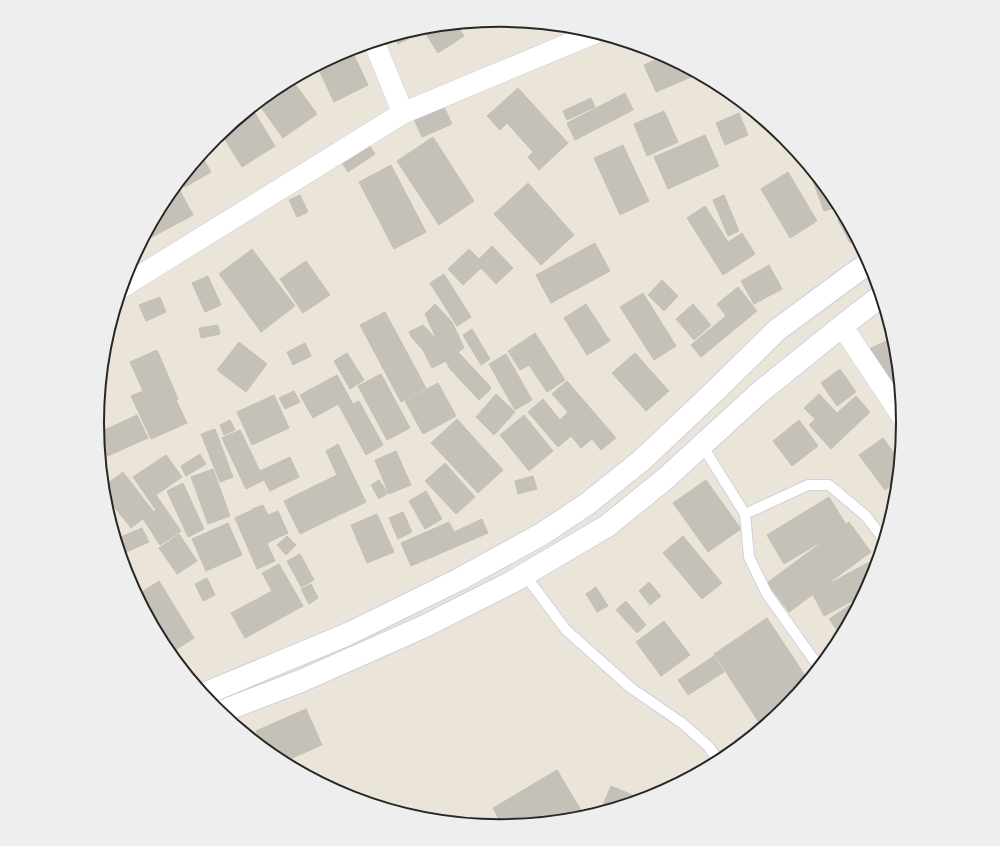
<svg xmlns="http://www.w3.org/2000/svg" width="1000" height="846" font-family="Cabin,sans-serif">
<rect width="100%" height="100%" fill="#eae4d9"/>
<!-- building -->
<path fill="#c5c1b9" stroke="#c5c0b3" d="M456 24 464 36 438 53 422 28Z
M405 33 408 39 398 44 394 36Z
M351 49 368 85 334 102 317 66 346 51Z
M664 56 698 74 656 92 644 65Z
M292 80 317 114 283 138 258 103 276 88Z
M518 88 568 143 539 170 528 157 533 152 507 123 500 130 487 116Z
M625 93 633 110 575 140 567 123Z
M591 98 595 107 567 120 563 111Z
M444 107 452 124 422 137 414 119Z
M252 108 275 146 242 167 221 133Z
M664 111 678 142 647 156 634 124Z
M739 113 748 135 725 145 716 123Z
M705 135 719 166 668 189 654 157Z
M433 137 474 201 439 225 397 161Z
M367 142 375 154 348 172 340 160Z
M623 145 649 201 620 215 594 158Z
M201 155 211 172 185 187 181 180Z
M391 165 426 232 394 249 359 182Z
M788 172 817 221 790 238 761 189Z
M815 174 835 199 839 206 824 211 811 176Z
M528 183 574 235 541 265 494 214Z
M178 187 193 215 152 237 149 230 165 199 173 189Z
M300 195 308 212 297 217 289 200Z
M724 195 739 231 728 236 713 200Z
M705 206 728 242 742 233 755 254 723 275 687 218Z
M844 217 857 239 850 243 838 220Z
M595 243 610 271 551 303 536 275Z
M492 246 513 268 496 284 481 268 463 285 448 269 469 249 479 259Z
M252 249 295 306 261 332 219 274Z
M306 261 330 295 303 313 280 279Z
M769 265 782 289 754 304 741 281Z
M444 274 471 317 457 326 430 283Z
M208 276 221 305 205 312 192 283Z
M662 280 678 296 664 311 648 295Z
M738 287 757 311 701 357 691 345 726 316 717 304Z
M643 293 676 346 654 360 620 307Z
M160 297 166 312 146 321 139 305Z
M435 304 452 322 464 348 458 352 489 385 491 389 479 400 450 369 446 361 432 368 423 350 412 338 409 332 423 325 437 340 425 314Z
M586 304 610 341 587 355 564 318Z
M693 304 711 325 694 340 676 319Z
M385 312 426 388 401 402 360 325Z
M218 325 220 334 201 338 199 328Z
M472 329 490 359 481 365 463 335Z
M535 333 565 380 547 392 529 365 520 370 508 351Z
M893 338 895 345 900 393 890 397 869 349Z
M239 342 267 364 246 392 217 370Z
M305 343 311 356 293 365 287 352Z
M157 350 178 399 176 400 187 423 151 439 131 396 143 391 130 362Z
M347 353 364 380 350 389 334 361Z
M635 353 669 391 646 411 612 373Z
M506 354 532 400 515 410 489 364Z
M840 369 856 392 837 406 821 383Z
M381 374 410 428 387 440 358 386Z
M337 375 353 404 359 401 383 445 366 455 338 404 313 418 300 395Z
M567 381 616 438 601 450 592 439 581 448 571 436 558 447 528 412 543 399 560 420 568 412 552 394Z
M438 383 456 416 423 434 405 401Z
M294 391 300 402 285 409 279 398Z
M496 394 515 412 494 435 476 417Z
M819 394 837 413 856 396 870 412 831 449 809 425 815 419 804 408Z
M274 395 289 428 252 445 237 412Z
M137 415 148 438 103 458 100 449 98 433Z
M524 415 553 451 529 471 500 435Z
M457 419 503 470 478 493 431 443Z
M230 420 235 430 224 435 220 425Z
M799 420 818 446 792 466 773 441Z
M215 429 233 477 220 482 201 434Z
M240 430 260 471 290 457 299 477 270 491 264 480 246 489 222 438Z
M883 438 899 460 897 480 885 490 859 455Z
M338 444 366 502 300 534 284 501 337 475 326 451Z
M396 451 411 485 389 494 375 460Z
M200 454 206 464 186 476 181 466Z
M166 455 182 477 156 495 181 531 160 545 143 519 156 510 133 477Z
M445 463 475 497 456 514 425 481Z
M213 469 230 516 208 524 191 477Z
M123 472 153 511 131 528 104 494 103 487Z
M533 476 537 489 518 494 515 481Z
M379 480 388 493 379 499 371 485Z
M706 480 741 529 708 552 673 503Z
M183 483 204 529 188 537 167 491Z
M426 491 442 519 425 529 409 501Z
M829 497 847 526 784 564 767 535Z
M263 505 268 515 278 511 288 533 267 543 252 509Z
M252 510 275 561 257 569 235 518Z
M403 512 412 532 398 539 389 518Z
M377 514 394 552 367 563 351 525Z
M482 519 488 533 411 566 401 543 449 522 454 532Z
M849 522 871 552 789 612 767 583Z
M228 523 242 555 206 571 192 539Z
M142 528 149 542 122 554 131 575 128 577 116 539Z
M179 534 197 561 177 574 159 548Z
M287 536 296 545 286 555 277 545Z
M683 536 722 583 702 599 663 553Z
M300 554 314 580 301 587 287 561Z
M875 559 877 563 872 577 863 595 824 616 812 593Z
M279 564 303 606 245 638 231 613 272 591 262 573Z
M207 578 215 595 203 601 195 584Z
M159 581 194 638 171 653 154 626 137 595Z
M649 582 661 596 650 605 639 591Z
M311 584 318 598 309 604 301 589Z
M596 587 608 606 597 612 586 594Z
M861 598 841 636 829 619Z
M626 601 646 625 637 633 616 610Z
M767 618 808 680 785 708 762 727 714 654Z
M664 621 690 655 661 676 636 642Z
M714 656 724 672 688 695 678 680Z
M306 709 322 745 283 762 276 758 263 748 256 731Z
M557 770 582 812 570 819 503 826 493 808Z
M611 786 642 799 600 812Z
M584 812 586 816 578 818 568 819Z"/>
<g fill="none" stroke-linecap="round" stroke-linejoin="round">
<!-- lane casing -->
<g stroke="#ced0e1" stroke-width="12">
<path id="lane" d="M702 445 745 514 749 557 767 594 819 667
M745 514 808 485H829L866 516 884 540
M525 575 566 630 631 688 682 723 708 746 719 761"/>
</g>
<!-- street casing -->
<g stroke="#ced0e1" stroke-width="22">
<path id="street" d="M374 42 403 113
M122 287 403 113 595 33
M842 326 902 416"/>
</g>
<!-- secondary casing -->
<g stroke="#ced0e1" stroke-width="24">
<path id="secondary" d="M204 694 348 634 460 579 542 534 587 504 642 460 717 389 777 330 853 274 869 263
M220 712 301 681 425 626 512 582 607 526 665 479 759 393 842 326 881 296"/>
</g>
<!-- lane -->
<use href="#lane" stroke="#fff" stroke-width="10"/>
<!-- street -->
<use href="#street" stroke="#fff" stroke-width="21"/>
<!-- secondary -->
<use href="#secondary" stroke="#fff" stroke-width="22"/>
</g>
<!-- crop -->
<path d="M0 0H1000V846H0ZM104 423a396 396 0 1 1 792 0a396 396 0 1 1-792 0Z" fill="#eee" fill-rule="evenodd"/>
<path fill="none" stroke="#272727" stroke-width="2" d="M104 423a396 396 0 1 1 792 0a396 396 0 1 1-792 0Z"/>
</svg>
